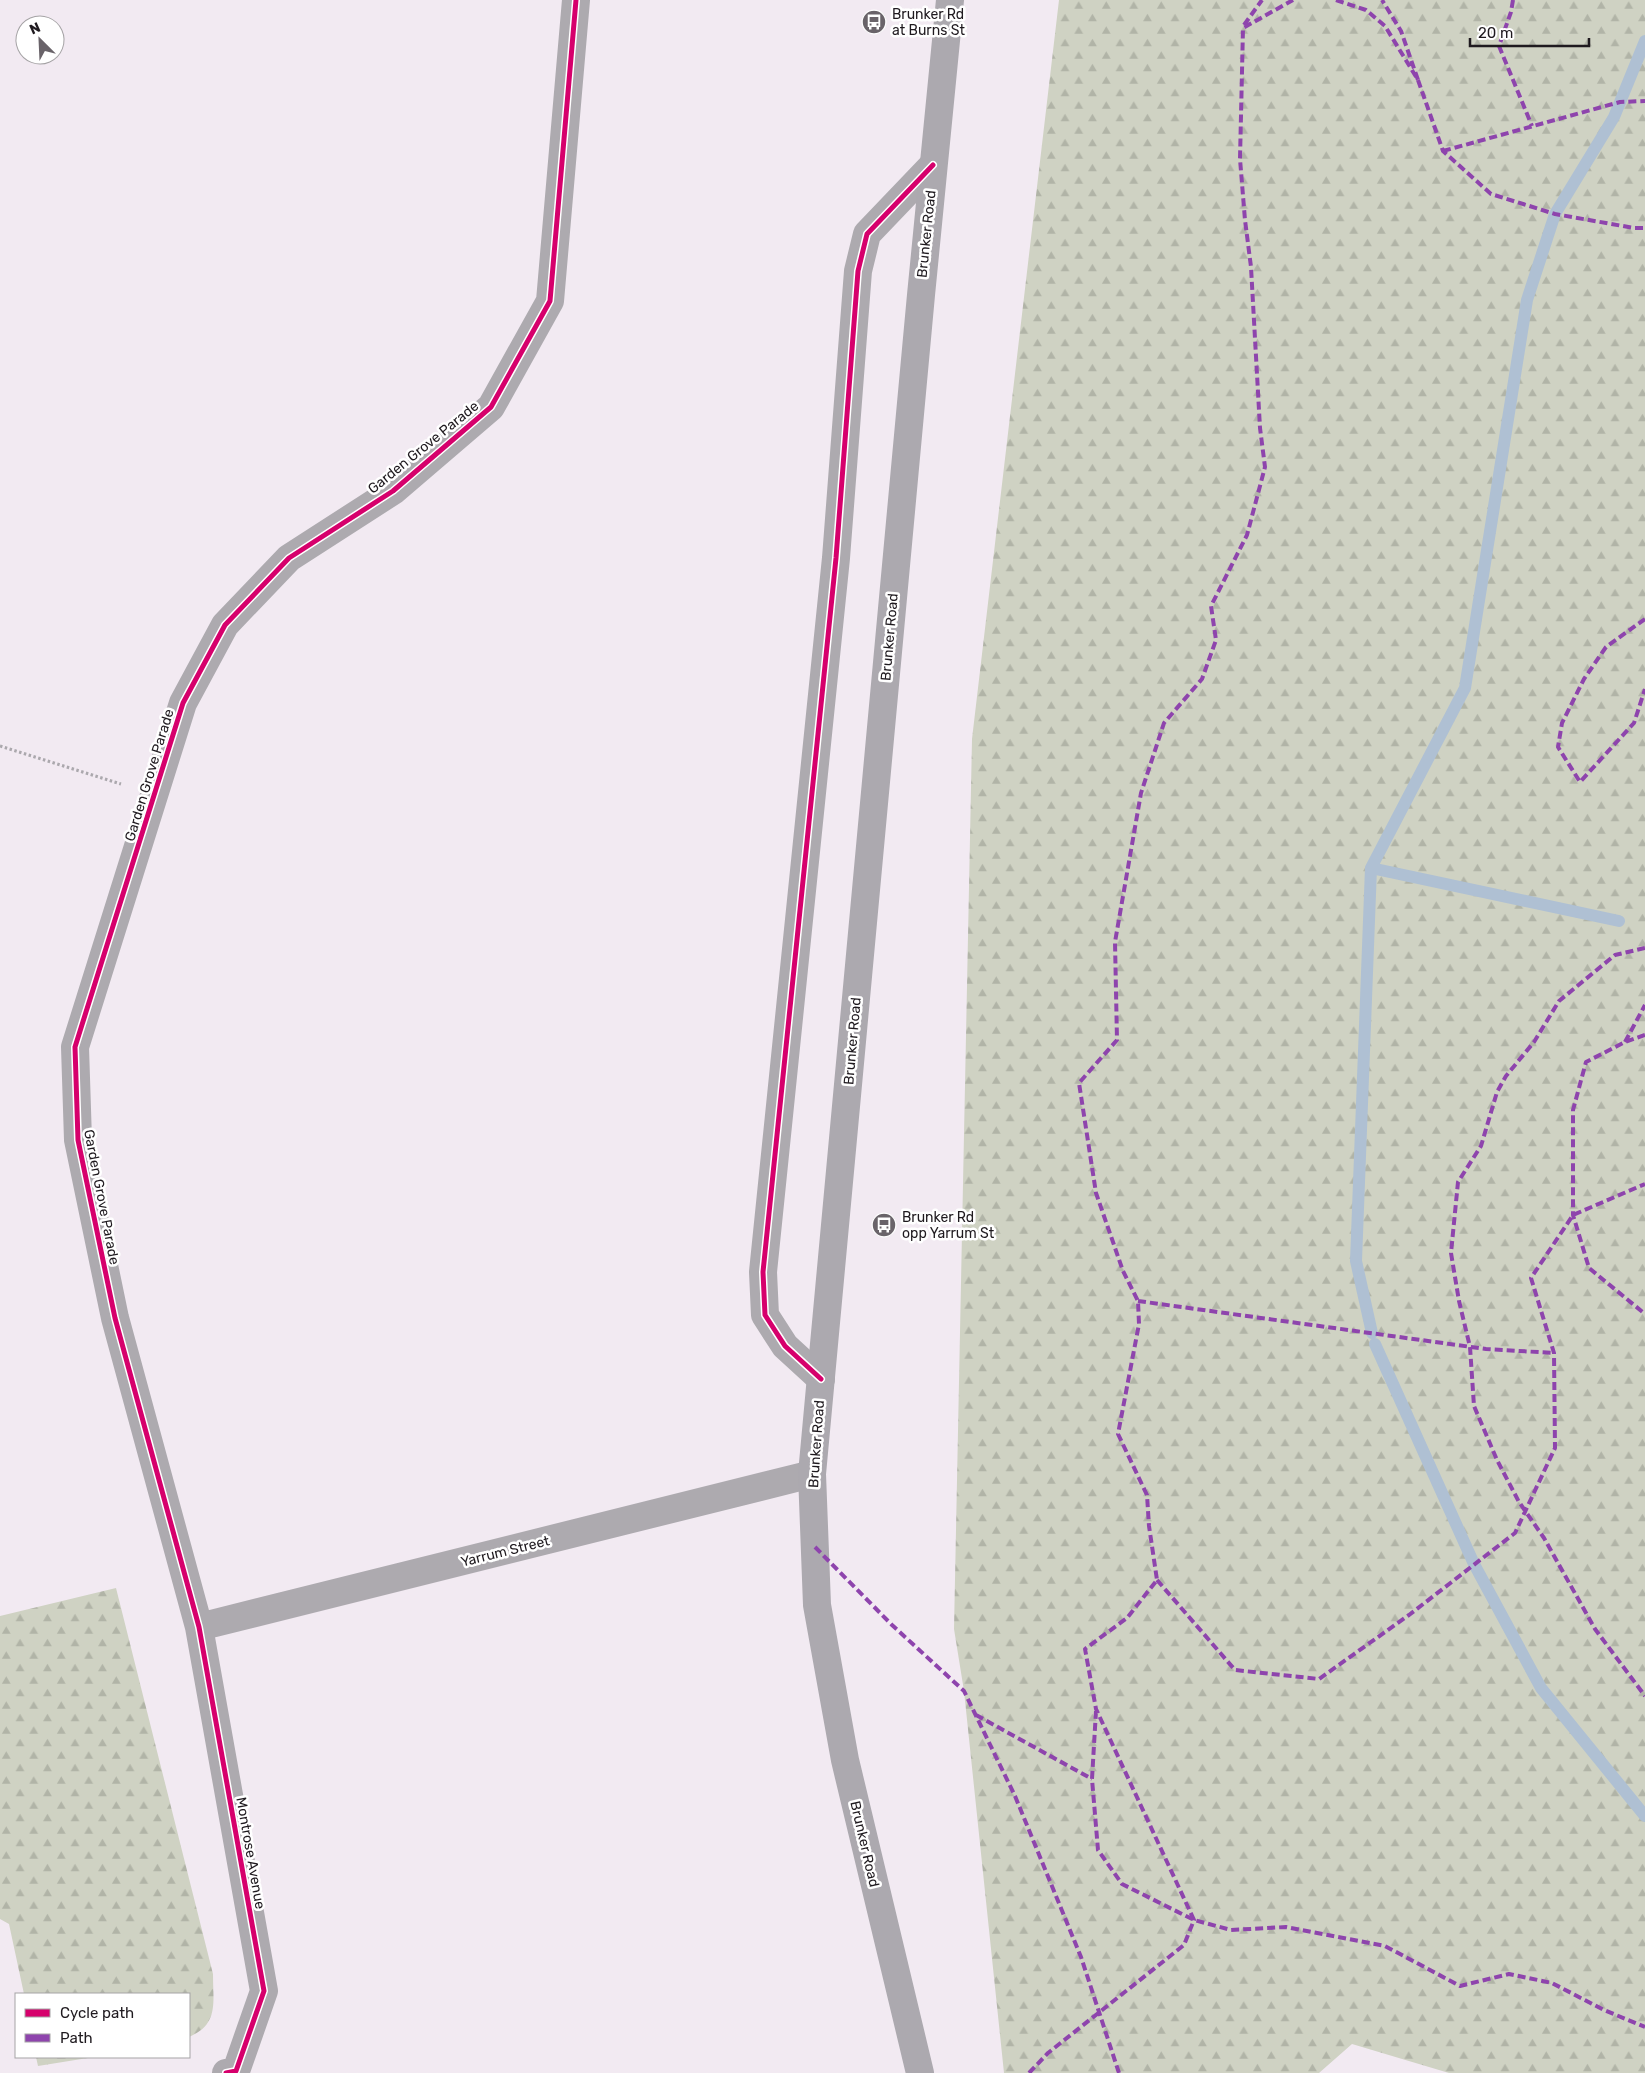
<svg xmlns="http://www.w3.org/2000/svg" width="1645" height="2073" font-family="Rubik,sans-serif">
<defs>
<pattern id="forest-firs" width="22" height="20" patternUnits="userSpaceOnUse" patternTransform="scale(1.25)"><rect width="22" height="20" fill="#cfd2c3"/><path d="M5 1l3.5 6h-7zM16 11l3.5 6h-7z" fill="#b1b4a7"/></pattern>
</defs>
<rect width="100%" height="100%" fill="#f2eaf2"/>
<!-- forest -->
<path fill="url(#forest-firs)" d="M1059 0H1645V2073H1449L1352 2044 1319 2073H1004L964 1691 954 1629 972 739Z
M116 1588 213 1974C213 2003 219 2024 189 2037V1994H24L9 1924 0 1919V1616Z
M36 2057H94L38 2066Z"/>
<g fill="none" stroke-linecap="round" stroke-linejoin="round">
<!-- stream -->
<path stroke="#afc0d3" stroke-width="12" d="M1371 868 1619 921
M1372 1333 1356 1261 1371 868 1465 688 1527 300 1555 214 1614 117 1645 41
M1375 1344 1474 1564 1541 1688 1645 1816"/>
<!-- path -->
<path stroke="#aba8ad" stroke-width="3" stroke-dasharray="2.5 2.5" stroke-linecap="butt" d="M0 746 121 784"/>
<!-- street -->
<path stroke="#adaaaf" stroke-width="28" d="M821 1379 785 1346 765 1315 763 1272 836 558 858 271 867 234 933 165
M199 1627 812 1474
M226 2073 236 2071 264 1991 199 1627 115 1318 78 1140 75 1047 183 703 225 625 289 558 393 491 491 407 550 301 576 0"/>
<!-- secondary -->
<path stroke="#aca9af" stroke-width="28" d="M920 2073 845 1760 817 1605 812 1474 921 295 950 0"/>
<!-- quiet -->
<path stroke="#8e44ad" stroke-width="4" stroke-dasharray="8 4" stroke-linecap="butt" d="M1336 0 1366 10 1385 26 1418 80 1401 31 1382 0
M1513 0 1511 12 1499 46 1532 126
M1244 25 1262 0
M1418 80 1443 151 1491 194 1555 214 1634 228H1645
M1443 151 1620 102 1645 101
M1645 619 1606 647 1584 679 1562 723 1558 747 1580 782 1634 723 1645 689
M1645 948 1615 955 1559 1001 1534 1042 1506 1076 1497 1092 1481 1146 1458 1182 1451 1253 1459 1301 1470 1347 1474 1406 1497 1460 1519 1502 1544 1538 1595 1629 1645 1696
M1645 1035 1625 1042 1586 1062 1573 1110V1215L1589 1268 1645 1314
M1625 1042 1645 1005
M1138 1301 1486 1349 1554 1353
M815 1547 892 1625 964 1691 1015 1796 1081 1957 1119 2073
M1157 1580 1235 1670 1319 1679 1409 1615 1515 1533 1555 1448 1554 1353 1531 1278 1573 1215 1645 1184
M1096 1711 1092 1779 1098 1850 1122 1884 1194 1920 1231 1930 1286 1927 1385 1946 1460 1986 1509 1974 1552 1983 1604 2010 1645 2027
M976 1715 1092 1779
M1029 2073 1048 2053 1184 1945 1194 1920 1096 1709 1085 1649 1127 1618 1157 1580 1149 1526 1147 1495 1118 1434 1139 1324 1138 1301 1123 1271 1096 1193 1079 1083 1117 1040 1115 942 1141 793 1164 723 1202 679 1216 640 1211 606 1247 535 1265 467 1260 428 1251 267 1245 220 1240 159 1243 28 1293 0"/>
<!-- cycleway casing -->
<g stroke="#fff" stroke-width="8">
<path id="cycleway" d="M821 1379 785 1346 765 1315 763 1272 836 558 858 271 867 234 933 165
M226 2073 236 2071 264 1991 199 1627 115 1318 78 1140 75 1047 183 703 225 625 289 558 393 491 491 407 550 301 576 0"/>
</g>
<!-- cycleway -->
<use href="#cycleway" stroke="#d6006c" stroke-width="5"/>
</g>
<!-- icons -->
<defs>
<g id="bus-disc" transform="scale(1.25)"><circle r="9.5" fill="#696369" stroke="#fff"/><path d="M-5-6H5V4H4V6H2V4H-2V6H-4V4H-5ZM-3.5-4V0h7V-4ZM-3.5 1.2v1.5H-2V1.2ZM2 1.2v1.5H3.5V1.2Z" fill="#fff"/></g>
</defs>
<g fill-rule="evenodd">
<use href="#bus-disc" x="874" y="22"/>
<use href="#bus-disc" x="884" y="1225"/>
</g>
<g text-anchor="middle" stroke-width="5" stroke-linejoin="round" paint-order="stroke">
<!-- poi labels -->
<g font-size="14" fill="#1f1a1f" stroke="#fff" text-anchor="start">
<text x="892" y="19">Brunker Rd<tspan x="892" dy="16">at Burns St</tspan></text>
<text x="902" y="1222">Brunker Rd<tspan x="902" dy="16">opp Yarrum St</tspan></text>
</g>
<!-- street labels -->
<g font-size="14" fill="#1f1a1f" stroke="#fff">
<text transform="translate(926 234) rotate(-84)" y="5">Brunker Road</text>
<text transform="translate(423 447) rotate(-39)" y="5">Garden Grove Parade</text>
<text transform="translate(889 637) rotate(-85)" y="5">Brunker Road</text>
<text transform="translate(149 775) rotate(-73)" y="5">Garden Grove Parade</text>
<text transform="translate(852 1041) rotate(-85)" y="5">Brunker Road</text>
<text transform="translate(102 1197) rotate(79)" y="5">Garden Grove Parade</text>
<text transform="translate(816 1444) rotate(-86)" y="5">Brunker Road</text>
<text transform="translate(505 1551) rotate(-14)" y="5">Yarrum Street</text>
<text transform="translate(865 1844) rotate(77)" y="5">Brunker Road</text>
<text transform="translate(251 1853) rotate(80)" y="5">Montrose Avenue</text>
</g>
</g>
<!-- legend -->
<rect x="15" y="1993" width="175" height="65" fill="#ffffff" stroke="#a5a3a5"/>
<rect x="25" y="2009" width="25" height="8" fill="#d6006c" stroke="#a5a3a5"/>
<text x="60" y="2018" font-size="15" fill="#1f1a1f">Cycle path</text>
<rect x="25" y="2034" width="25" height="8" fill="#8e44ad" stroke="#a5a3a5"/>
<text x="60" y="2043" font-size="15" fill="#1f1a1f">Path</text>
<!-- north arrow -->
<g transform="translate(40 40) rotate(336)"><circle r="24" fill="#ffffff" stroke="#a5a3a5"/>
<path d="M0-4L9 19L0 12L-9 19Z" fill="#696369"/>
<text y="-8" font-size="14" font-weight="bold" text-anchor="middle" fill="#1f1a1f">N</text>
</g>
<!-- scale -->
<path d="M1470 38v8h119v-8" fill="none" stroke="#1f1a1f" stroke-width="2.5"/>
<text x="1478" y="38" font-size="15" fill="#1f1a1f" stroke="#ffffff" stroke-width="4" paint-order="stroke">20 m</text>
</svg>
